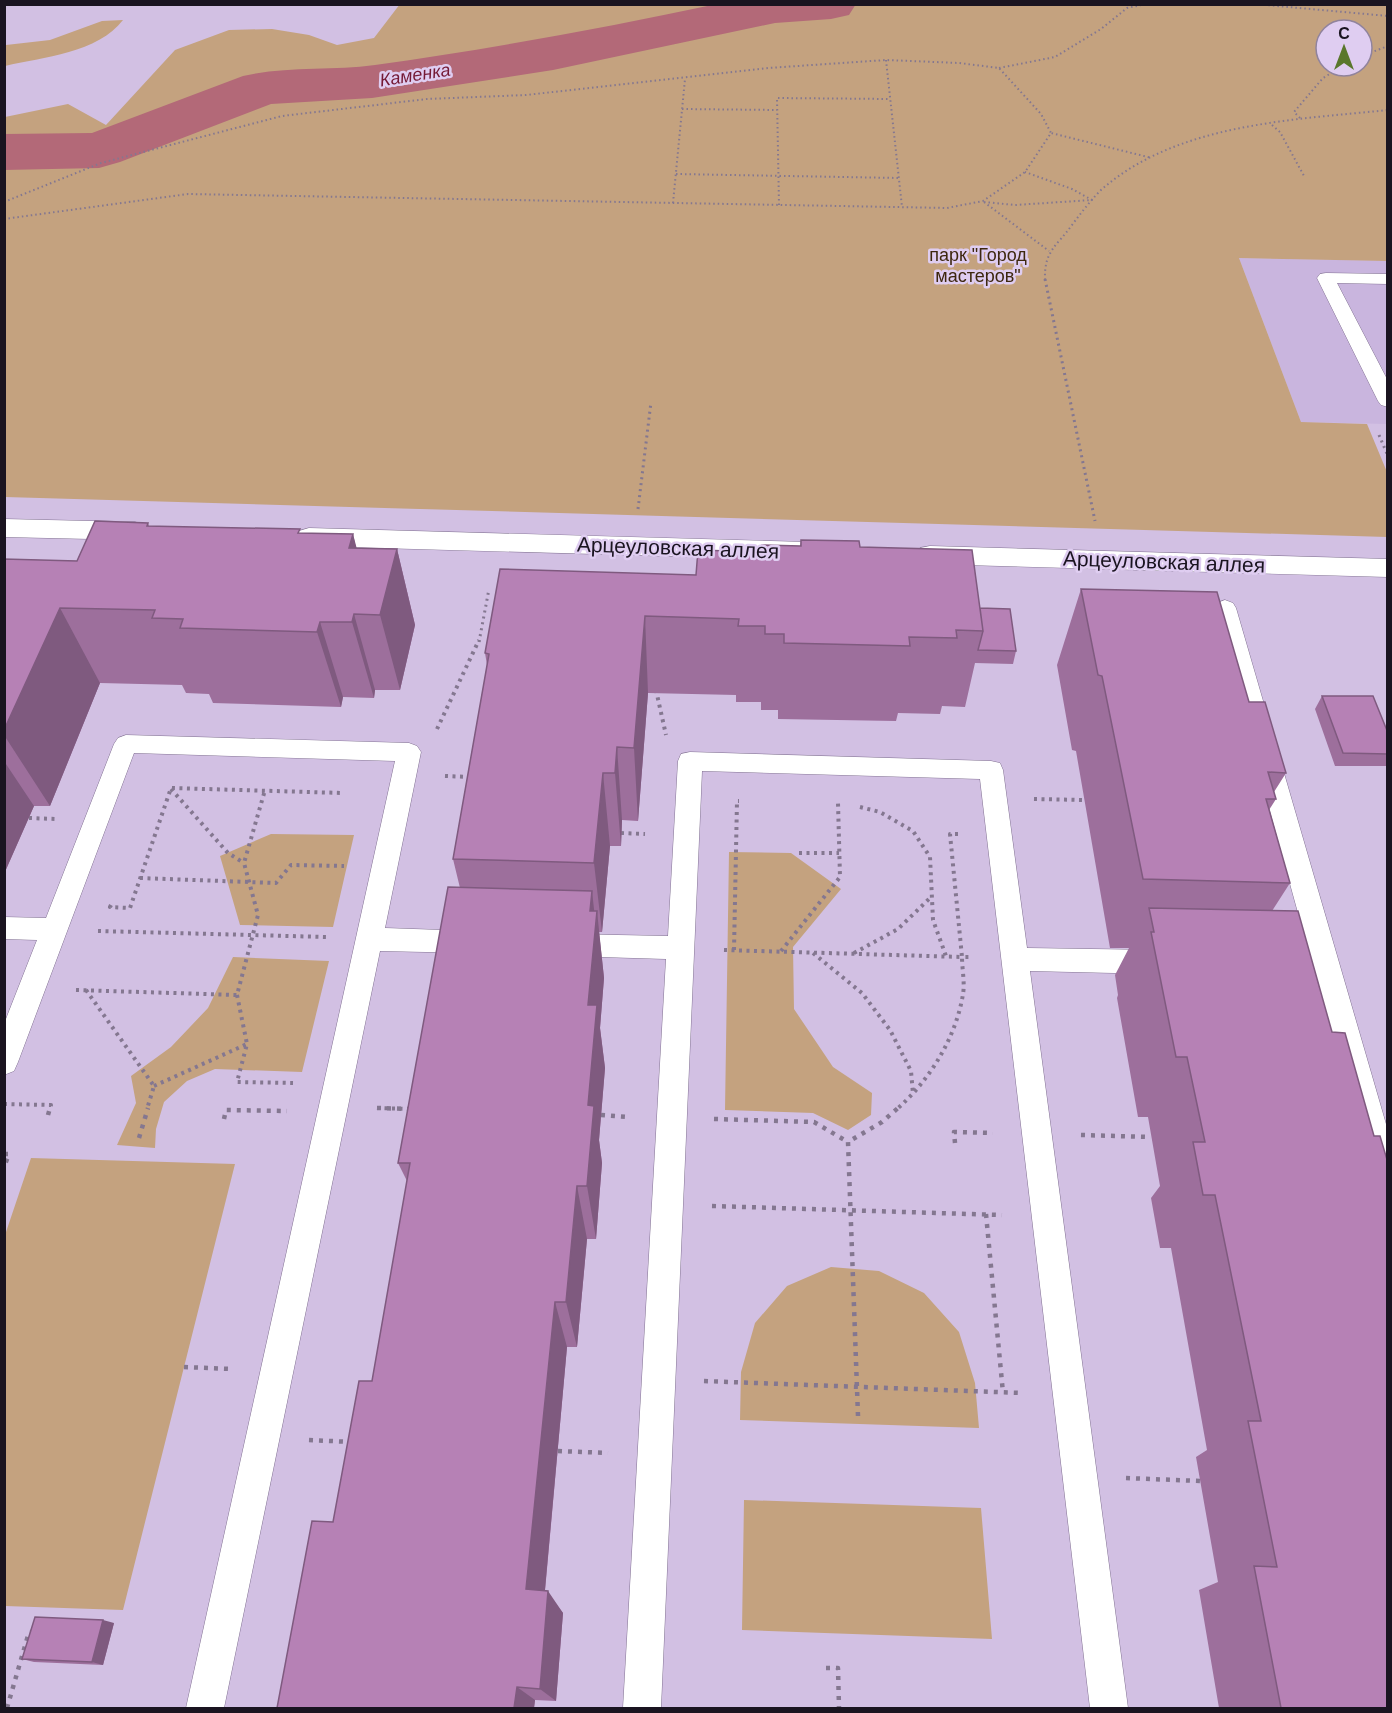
<svg xmlns="http://www.w3.org/2000/svg" width="1392" height="1713" font-family="Arial,sans-serif">
<rect width="100%" height="100%" fill="#d2c0e3"/>
<!-- built -->
<path fill="#c9b5de" d="M1239 258 1387 261V424L1301 422Z"/>
<!-- green -->
<path fill="#c4a27f" fill-rule="evenodd" d="M400 4 1387 5V261L1239 258 1301 422 1367 424 1387 472V537L5 497V117L68 104 106 125 175 50 229 30 272 29 309 35 337 45 374 38ZM1326 30H1362V66H1326Z
M123 20C98 53 43 57 5 66L6 45 50 40 102 21Z
M271 834 354 835 333 927 240 925 220 856Z
M729 852 791 853 841 889 793 947 794 1009 833 1067 872 1093 871 1115 848 1130 813 1113 725 1110Z
M233 957 329 961 302 1072 215 1069 187 1081 164 1102 156 1129 155 1148 117 1145 136 1103 131 1076 171 1047 208 1008Z
M31 1158 235 1164 123 1610 5 1606V1235Z
M831 1267 879 1271 924 1293 959 1332 975 1383 979 1428 740 1420 741 1372 755 1323 787 1286Z
M744 1500 981 1508 992 1639 742 1630Z"/>
<g fill="none" stroke-linecap="round" stroke-linejoin="round">
<!-- river -->
<path fill="#b36978" fill-rule="evenodd" d="M717 4H856L849 15 831 19 775 23 553 70 372 98 271 104 120 162 99 168 4 170V134L92 133 243 76C286 66 331 71 375 65 490 49 604 28 717 4Z"/>
<!-- lane casing -->
<g stroke="#827292" stroke-width="1">
<path id="lane" d="M1326 273 1388 274V284L1337 283 1388 381V407L1381 405 1378 401 1317 278 1320 274Z
M1225 600 1233 603 1236 608 1388 1131V1199L1377 1195 1373 1185 1214 608 1217 603Z
M126 735 409 743 417 746 421 752 385 928 471 931 480 934 484 942 480 950 471 953 380 951 224 1708H186L395 761 134 753 18 1062 14 1071 4 1075V1024L37 940 4 939V917L46 918 114 744 118 738Z
M690 752 991 761 1000 763 1003 770 1027 948 1156 950 1166 954 1169 962 1166 970 1156 974 1030 971 1128 1708H1090L980 779 702 771 661 1708H623L666 959 567 956 558 953 554 945 558 937 567 934 668 936 678 761 681 754Z"/>
</g>
<!-- street casing -->
<g stroke="#827292" stroke-width="1">
<path id="street" d="M4 519 135 522 145 525 149 531 145 537 135 540 4 537Z
M309 528 806 542 816 544 820 551 816 558 806 560 309 546 299 543 295 537 299 531Z
M930 546 1388 559V577L930 564 920 562 916 555 920 548Z"/>
</g>
<!-- path-far3 -->
<path stroke="#847790" stroke-width="2" stroke-dasharray="1.5 3" stroke-linecap="butt" d="M1255 4 1388 16
M1362 56 1388 46
M886 60 902 207
M999 68 1055 57 1101 29 1127 8 1146 4
M682 109 777 110
M1300 118 1294 112 1323 78 1343 66
M1272 125 1280 132 1304 176
M676 174 899 178
M4 202 101 163 282 116 427 99 526 95 768 68 886 60 959 63 999 68 1041 114 1051 133
M984 202 1015 205 1092 200 1072 189 1025 172
M984 202 1049 251
M673 203 685 79
M779 205 777 98 890 99
M4 219 188 194 947 208 983 201 1025 172 1051 133 1152 158
M1045 280C1044 251 1056 247 1072 225 1081 213 1090 201 1101 190 1177 123 1293 120 1388 110"/>
<!-- path-far2 -->
<path stroke="#847790" stroke-width="3" stroke-dasharray="2 4" stroke-linecap="butt" d="M1045 279 1095 521
M1379 435 1388 456
M638 509 651 402
M479 642 489 589"/>
<!-- path-far1 -->
<path stroke="#847790" stroke-width="4" stroke-dasharray="3 4.5" stroke-linecap="butt" d="M656 690 666 735
M437 729 479 640
M445 776 470 777
M171 789 228 853 244 863
M1034 799 1084 800
M860 807 880 812 913 831 930 857 933 920 946 956
M29 818 55 819
M621 833 645 834
M958 834H950L962 957H972
M799 853H839
M140 878 276 883 291 865 344 866
M111 905 110 907 130 908 171 788 343 793
M98 931 327 937
M724 950 962 957C962 969 965 983 963 994 956 1038 929 1081 897 1109
M734 950 737 801H739
M781 951 840 877 838 803
M813 953 862 993 890 1030 911 1071 913 1094
M854 953 898 929 930 898
M76 990 237 995 258 915 244 863 265 790
M86 990 154 1086 147 1109
M237 995 247 1044 237 1082 293 1083
M154 1086 247 1044
M4 1104 51 1105 50 1109
M377 1108 411 1109"/>
<!-- path -->
<path stroke="#847790" stroke-width="4.5" stroke-dasharray="4 6" stroke-linecap="butt" d="M377 1108 411 1109
M48 1115 50 1108
M601 1115 628 1117
M224 1119 226 1110 287 1111
M714 1119 814 1122 848 1142
M1081 1135 1151 1137
M139 1138 148 1108
M955 1143 954 1132 993 1133
M4 1154H9L4 1167
M712 1206 1002 1215
M986 1214 1003 1393
M184 1367 231 1369
M704 1381 1023 1393
M858 1416 848 1142 882 1122 898 1108
M309 1440 352 1442
M558 1451 608 1453
M1126 1478 1200 1481
M826 1668H838L839 1708
M7 1708 29 1632H33"/>
<!-- lane -->
<use href="#lane" fill="#fff" fill-rule="evenodd"/>
<!-- street -->
<use href="#street" fill="#fff" fill-rule="evenodd"/>
</g>
<!-- wall -->
<path fill="#9d6f9c" d="M148 523 149 526 301 533 353 534 356 548 397 549 415 625 400 690H375L374 698 343 697 341 707 213 703 209 694 186 693 182 685 100 683 50 806H34L4 874V559L77 561Z
M801 540 860 547 980 608 1016 651 1013 664 975 663 965 707 942 706 940 714 898 713 896 721 778 719V710H761V702H736V695L648 693 638 821 622 820 621 846H610L602 932H599L604 978 600 1028 605 1068 599 1140 602 1163 596 1239H587L577 1347H567L545 1591 563 1613 556 1701 535 1700 534 1708H277L333 1522 372 1381 407 1181 398 1163 460 888 453 859 487 665 485 653 696 575 762 552V545L800 546Z
M1081 589 1249 702 1286 773 1274 792 1276 799 1269 810 1290 883 1272 911 1388 1708H1219L1199 1590 1218 1582 1196 1457 1207 1450 1171 1248H1160L1151 1198 1160 1186 1148 1117H1138L1117 998 1118 995 1115 975 1129 948H1110L1076 751 1072 750 1057 665Z
M1322 696 1388 733 1387 766H1335L1315 709Z
M114 1623 103 1665 34 1662 22 1659Z"/>
<!-- shaded-wall -->
<path fill="#7f5a7f" d="M353 534 373 611 349 548Z
M397 549 415 625 400 690 380 615Z
M60 608 100 683 50 806 4 735V730Z
M354 614 375 690 374 698 352 622Z
M645 616 648 693 638 821 634 748Z
M320 622 343 697 341 707 317 632Z
M617 747 622 820 621 846 615 773Z
M4 761 34 806 4 874Z
M603 773 610 846 602 932 594 863Z
M592 891 596 927 597 911 604 978 600 1028 605 1068 599 1140 602 1163 596 1239 587 1186 588 1105 590 911Z
M577 1186 587 1239 577 1347 566 1302Z
M555 1302 567 1347 543 1611 526 1589Z
M548 1591 563 1613 556 1701 540 1689Z
M103 1620 114 1623 103 1665 92 1662Z
M517 1687 535 1700 534 1708H514Z"/>
<!-- building -->
<path fill="#b681b5" stroke="#7f5a7f" stroke-width="1.5" d="M95 521 148 523 147 526 300 529 298 533 353 534 349 548 397 549 380 615 354 614 352 622H320L317 632 180 628 183 619 152 618 155 610 60 608 4 730V559L77 561Z
M801 540 859 541 860 547 972 550 983 631 956 630 957 638 909 637 910 646 784 643V634H765V626H738L739 619 645 616 634 748 617 747 615 773H603L594 863 453 859 489 654 485 653 500 569 696 575 698 550 762 552V545L801 546Z
M1081 589 1217 592 1249 702H1265L1286 773 1268 772 1276 799H1266L1290 883 1143 879 1102 676 1098 675Z
M980 608 1010 609 1016 651 978 650 983 631Z
M1322 696H1373L1388 733V754L1343 753Z
M448 887 592 891 590 911H597L588 1005H597L588 1105 594 1106 587 1186H577L566 1302H555L526 1589 548 1591 540 1689 517 1687 514 1708H277L312 1521 333 1522 359 1381H372L410 1163H398Z
M1149 908 1298 911 1332 1032 1345 1033 1374 1136H1380L1388 1163V1708H1281L1254 1566 1277 1567 1248 1421H1261L1215 1195H1203L1193 1142H1205L1187 1057H1176L1151 932H1154Z
M35 1617 103 1620 92 1662 22 1659Z"/>
<g text-anchor="middle" stroke-width="5" stroke-linejoin="round" paint-order="stroke">
<!-- far-water labels -->
<g font-size="18" font-style="italic" fill="#741935" stroke="#dfcdf1">
<text transform="translate(415 75) rotate(-9)" y="6">Каменка</text>
</g>
<!-- far-park labels -->
<g font-size="18" fill="#3d270e" stroke="#dfcdf1">
<text x="978" y="261">парк "Город<tspan x="978" dy="21">мастеров"</tspan></text>
</g>
<!-- street labels -->
<g font-size="21" fill="#1a1420" stroke="#dfcdf1">
<text transform="translate(678 548) rotate(2)" y="7">Арцеуловская аллея</text>
<text transform="translate(1164 562) rotate(2)" y="7">Арцеуловская аллея</text>
</g>
</g>
<!-- border -->
<rect width="1392" height="1713" fill="none" stroke="#1a1420" stroke-width="12"/>
<!-- north arrow -->
<g transform="translate(1344 48)"><circle r="28" fill="#dfcdf1" stroke="#90839d" stroke-width="1.5"/>
<path d="M0-4.5L10 22L0 15L-10 22Z" fill="#5a772c"/>
<text y="-9" font-size="16" font-weight="bold" text-anchor="middle" fill="#1a1420">С</text>
</g>
</svg>
